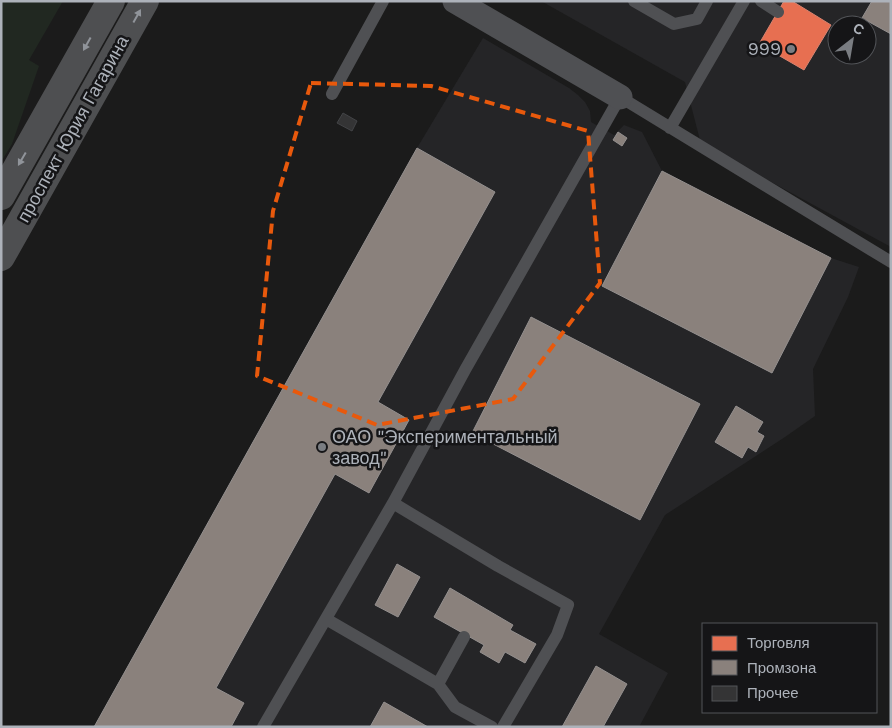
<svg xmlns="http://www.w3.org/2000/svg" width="892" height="728" font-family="'Work Sans',sans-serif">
<rect width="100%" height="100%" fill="#1b1b1b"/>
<!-- built -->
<path fill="#252527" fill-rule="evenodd" d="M541 1H891V247L701 144 685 82ZM837 25H867V55H837Z
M483 38 569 88 578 95 585 102 590 111 591 122 614 135 624 125 642 132 662 171 831 258 859 267 848 297 813 369 815 416 785 437 665 515 599 634 668 673 639 727H94L417 148Z"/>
<!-- green -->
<path fill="#212821" d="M1 1H63L29 60 39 66 12 144 1 162Z"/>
<!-- shops -->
<path fill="#e76f51" stroke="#d68370" d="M784 1H792L831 25 804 70 759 44Z"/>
<!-- industry -->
<path fill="#8a817c" stroke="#94908f" d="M872 1H891V34L862 18Z
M618 132 627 138 622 146 613 140Z
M417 148 495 192 378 402 409 420 369 493 335 474 216 688 244 703 231 727H94Z
M662 171 831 258 772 373 602 286Z
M531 317 700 404 640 520 472 433Z
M736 406 763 422 757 432 764 436 756 452 748 447 742 458 715 442Z
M397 564 420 577 398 617 375 605Z
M450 588 513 625 510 630 536 644 525 663 505 652 499 663 480 652 484 645 434 617Z
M596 666 627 684 603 727H562Z
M384 702 428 727H370Z"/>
<!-- building -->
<path fill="#343435" stroke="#434447" d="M343 113 357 121 352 131 337 123Z"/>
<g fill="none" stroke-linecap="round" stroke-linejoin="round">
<!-- lane -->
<path stroke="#4f5053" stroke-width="12" d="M634 1 674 24 697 19 707 1
M761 1 778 12
M332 94 383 1
M670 128 744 1
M393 503 498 566 568 605 557 635 503 727
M326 619 438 684 455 707 492 727
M438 684 464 637
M263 727 393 503 465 370 620 97 891 262"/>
<!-- street -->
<path stroke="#4f5053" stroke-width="25" d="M455 1 620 97"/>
<!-- secondary -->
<path stroke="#4e4f51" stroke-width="28" d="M1 196 111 1
M1 257 145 1"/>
</g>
<!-- one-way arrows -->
<defs><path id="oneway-solid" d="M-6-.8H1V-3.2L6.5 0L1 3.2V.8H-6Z" transform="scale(1.25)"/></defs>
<g fill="#90949a">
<use href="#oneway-solid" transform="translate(137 16) rotate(-61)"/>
<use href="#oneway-solid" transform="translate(87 44) rotate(119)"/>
<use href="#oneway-solid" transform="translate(22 159) rotate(120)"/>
</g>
<!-- marked area -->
<path fill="none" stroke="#e8590c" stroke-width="4" stroke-dasharray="10 6" stroke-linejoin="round" d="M311 83 431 86 588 131 600 283 513 399 377 425 257 376 273 211Z"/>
<!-- markers -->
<g fill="#7a7d82" stroke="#151517" stroke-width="2">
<circle cx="791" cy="49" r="5"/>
<circle cx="322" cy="447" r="5"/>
</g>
<g text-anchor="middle" stroke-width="5" stroke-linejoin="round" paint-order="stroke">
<!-- poi labels -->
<g font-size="18" fill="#adb2ba" stroke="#151517" text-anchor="end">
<text x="781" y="55">999</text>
<text x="332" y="443" text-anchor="start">ОАО "Экспериментальный<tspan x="332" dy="21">завод"</tspan></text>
</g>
<!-- street labels -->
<g font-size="18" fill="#adb2ba" stroke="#151517">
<text transform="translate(73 129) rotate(-61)" y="6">проспект Юрия Гагарина</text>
</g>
</g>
<!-- border -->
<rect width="892" height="728" fill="none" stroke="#adb2ba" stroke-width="5"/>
<!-- legend -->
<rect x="702" y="623" width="175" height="90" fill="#151517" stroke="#525458"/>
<rect x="712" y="636" width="25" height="15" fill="#e76f51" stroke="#525458"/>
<text x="747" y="648" font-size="15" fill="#adb2ba">Торговля</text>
<rect x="712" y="660" width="25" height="15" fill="#8a817c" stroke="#525458"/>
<text x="747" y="673" font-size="15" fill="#adb2ba">Промзона</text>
<rect x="712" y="686" width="25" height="15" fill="#343435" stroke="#525458"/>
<text x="747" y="698" font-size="15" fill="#adb2ba">Прочее</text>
<!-- north arrow -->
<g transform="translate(852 40) rotate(31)"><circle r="24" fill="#151517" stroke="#525458"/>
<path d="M0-4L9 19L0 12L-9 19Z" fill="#7a7d82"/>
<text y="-8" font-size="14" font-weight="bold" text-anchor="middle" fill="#adb2ba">С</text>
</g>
</svg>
